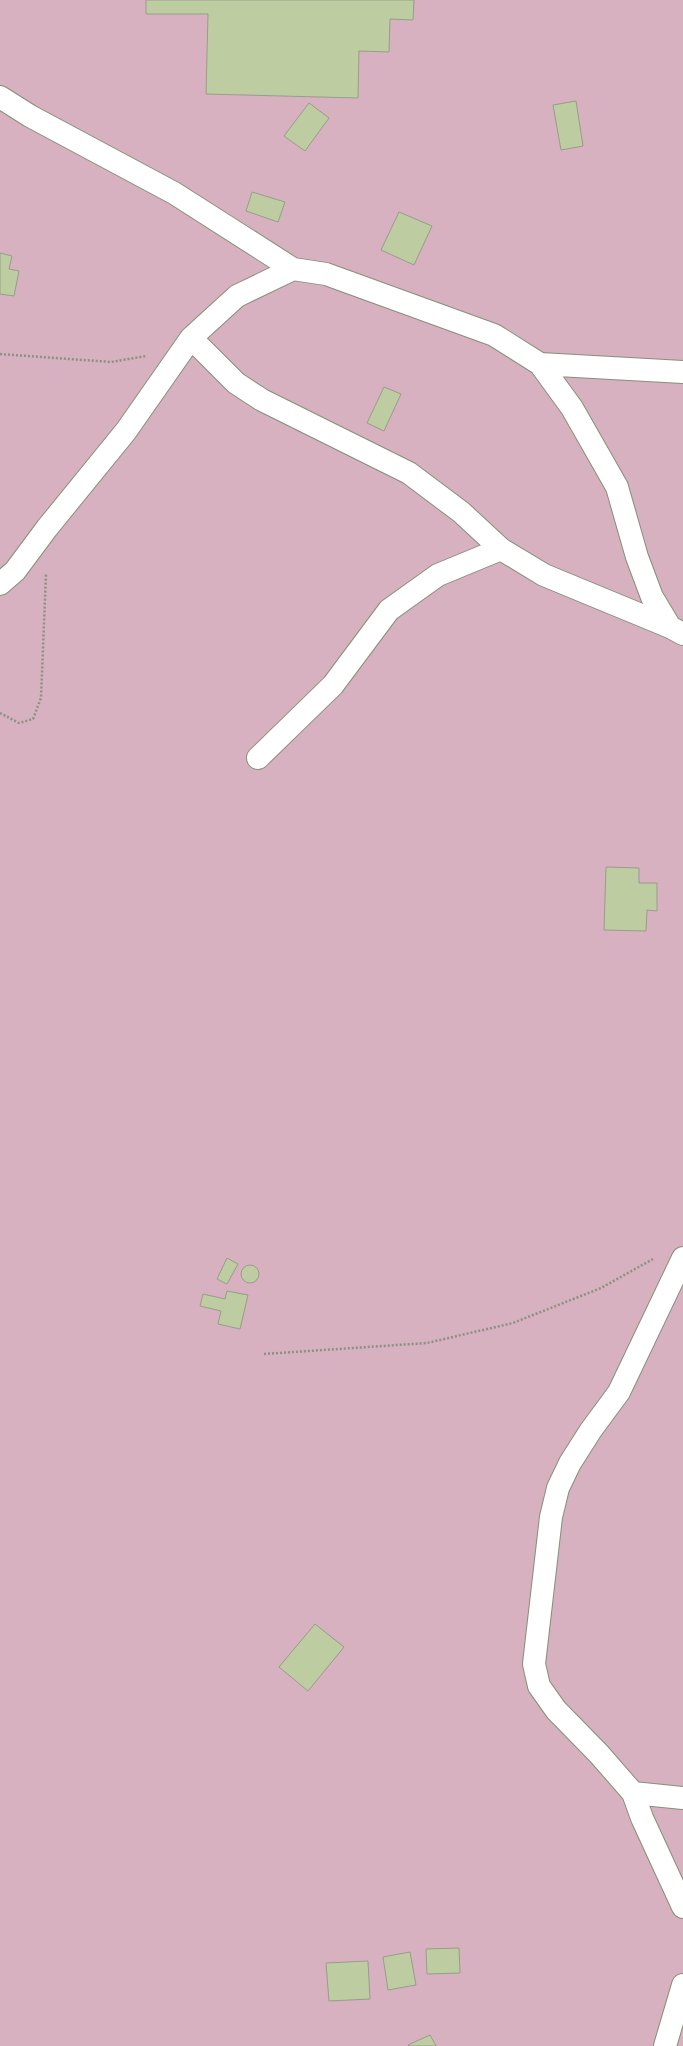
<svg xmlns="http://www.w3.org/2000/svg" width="683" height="2046" font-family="Barlow,sans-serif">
<rect width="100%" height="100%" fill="#e9f0dc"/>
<!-- green -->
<path fill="#d7b1bf" d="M0 0H683V2046H0Z"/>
<!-- building -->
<path fill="#becca1" stroke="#979d8b" d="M146 0H414L413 20 390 19 389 52 359 51 358 98 206 94 208 14H146Z
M576 101 583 146 561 150 553 105Z
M309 103 329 118 305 151 284 136Z
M252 192 285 202 278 222 246 211Z
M399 212 432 226 414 265 381 250Z
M0 253 12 256 9 269 19 271 14 296 0 294Z
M384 387 401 394 384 431 367 423Z
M606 867 639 868V883H657V911L647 910 646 931 604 930Z
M227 1258 238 1264 227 1284 217 1279Z
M241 1274a9 9 0 1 1 18 0a9 9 0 1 1-18 0Z
M227 1291 248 1295 240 1329 218 1324 221 1311 200 1306 203 1294 225 1299Z
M315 1624 344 1647 308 1691 279 1667Z
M459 1948 460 1973 427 1974 426 1949Z
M410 1952 416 1985 388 1990 383 1957Z
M368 1961 370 1999 329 2001 326 1963Z
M430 2035 436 2046H409L408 2045Z"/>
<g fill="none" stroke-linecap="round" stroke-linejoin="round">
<!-- minor casing -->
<g stroke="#888e7c" stroke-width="24">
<path id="minor" d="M0 97 30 116 174 193 293 269 326 274 494 335 540 364 572 408 617 487 637 557 652 597 670 627 683 634
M191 338 236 383 262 400 409 473 461 512 501 549 544 575 670 627
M540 364 683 372
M0 584 15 571 47 528 126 431 191 338 237 296 293 269
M258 758 333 685 389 610 438 575 501 549
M683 1258 619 1392 591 1430 570 1463 558 1488 551 1517 534 1664 539 1686 556 1710 599 1754 633 1793 642 1818 683 1907
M633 1793 683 1798
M665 2046 683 1985"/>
</g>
<!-- path -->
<path stroke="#8c9182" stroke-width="2.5" stroke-dasharray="2 2" stroke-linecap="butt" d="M0 354 111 362 146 356
M0 713 19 723 33 719 41 698 46 574
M264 1354 427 1343 513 1323 601 1288 653 1259"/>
<!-- minor -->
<use href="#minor" stroke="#fff" stroke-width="22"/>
</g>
</svg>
